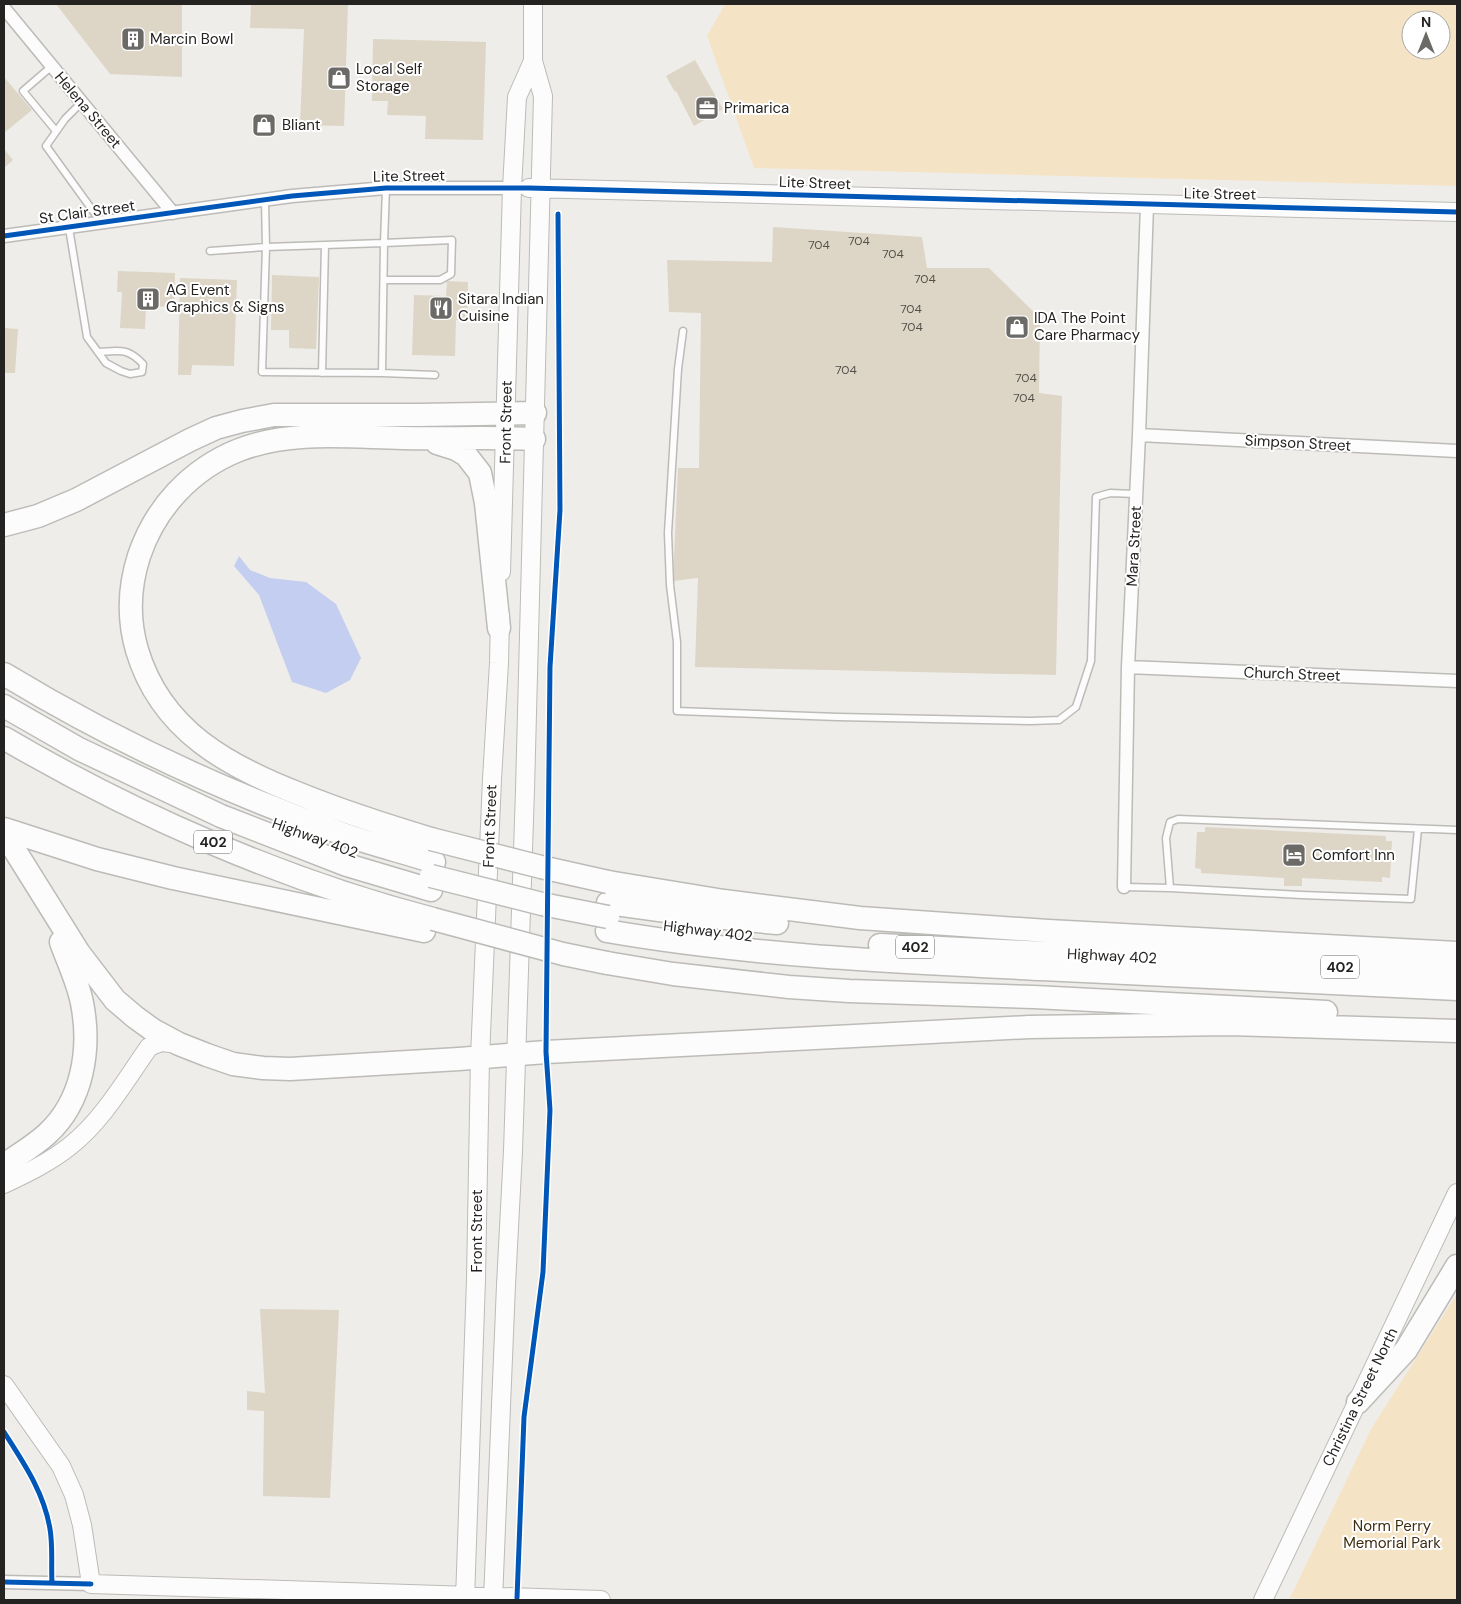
<svg xmlns="http://www.w3.org/2000/svg" width="1461" height="1604" font-family="'DM Sans',sans-serif">
<rect width="100%" height="100%" fill="#efede9"/>
<!-- green -->
<path fill="#f5e3c6" fill-rule="evenodd" d="M725 4H1457V186L754 168 707 36ZM1411 20H1441V50H1411Z
M1457 1294V1600H1353L1290 1598 1371 1429Z"/>
<!-- water -->
<path fill="#c3cef0" d="M239 556 250 570 270 578 306 582 336 604 361 658 350 680 326 693 292 682 259 595 234 566Z"/>
<!-- building -->
<path fill="#ddd5c6" d="M56 4H182V77L110 74Z
M251 4H348L344 126 300 125 304 29 250 28Z
M373 39 486 42 483 140 425 139 426 116 387 115 388 101H372Z
M695 60 723 109 694 126 676 91 675 92 666 76Z
M4 77 32 110 4 133Z
M4 149 13 160 4 168Z
M773 227 922 237 927 268H989L1040 318 1039 393 1062 396 1056 675 695 667 698 578 673 581 678 468H699L701 313 669 312 667 260 772 262Z
M118 271 175 273 174 307 146 306 145 329 120 328 122 292H117Z
M272 275 319 277 316 349 289 348V330H271Z
M180 278 237 280 234 366 192 365 191 375H178Z
M447 281 468 282 467 321 456 320 455 356 412 355 414 295 446 296Z
M4 328 18 329 15 373H4Z
M1205 827 1386 836V841H1392L1390 878 1382 877V882L1302 878V886H1284V878L1201 873V869L1195 868 1197 832H1205Z
M260 1309 339 1310 330 1498 263 1496 264 1411 247 1410V1391L265 1393Z"/>
<g fill="none" stroke-linecap="round" stroke-linejoin="round">
<!-- lane casing -->
<g stroke="#bcbbb8" stroke-width="9">
<path id="lane" d="M52 66 23 91 56 131
M82 102 65 119 46 146 101 222
M265 200 266 247 384 243 386 188
M69 228 87 337 106 363 121 371 130 374 142 372 143 364C127 347 119 351 98 352
M210 251 266 247 262 372 382 373 384 243 452 240 451 274 440 280H384
M683 331 678 369 668 533 670 585 677 642V711L838 717 1031 721 1059 720 1076 707 1091 661 1096 497 1110 493 1136 494
M322 373 325 245
M382 373 435 375
M1418 829 1411 899 1301 895 1170 888 1166 838 1170 822 1178 819C1271 823 1364 826 1457 830
M1124 887 1170 888"/>
</g>
<!-- street casing -->
<g stroke="#bcbbb8" stroke-width="15">
<path id="street" d="M4 8 173 213
M4 236 292 196 386 188H521
M1139 435 1457 451
M1128 667 1457 681
M1124 887 1128 667 1139 435 1147 205
M4 1582 91 1584"/>
</g>
<!-- secondary casing -->
<g stroke="#bcbbb8" stroke-width="20">
<path id="secondary" d="M529 188 1457 212
M501 572 512 188 517 97 533 61
M4 1184C27 1173 50 1162 70 1146 103 1120 125 1081 149 1047L161 1042 179 1044
M4 1385 61 1466 74 1495 82 1525 91 1584 601 1600
M465 1600 476 1279 480 1057 492 779 499 663 500 616
M493 1600 506 1285 513 1151 525 790 543 96 533 61V4
M1263 1600 1457 1193"/>
</g>
<!-- highway casing -->
<g stroke="#bcbbb8" stroke-width="25">
<path id="highway" d="M437 443 456 449 466 455 480 473 486 503 499 628
M4 525 38 516 76 500 190 440 216 428 242 421 274 415H418L535 413
M4 674C111 739 225 792 343 834 373 845 404 852 434 862
M4 706 79 749 221 816 347 865 431 890
M4 738C135 815 286 881 433 919
M4 829 97 859 173 878 424 931
M4 833 79 953 115 1000 135 1017 153 1030 179 1044 207 1055 233 1064 263 1068 290 1069 459 1059 546 1052 1029 1027 1228 1024 1457 1031
M431 839C388 826 344 812 302 795 229 767 161 731 137 650 128 619 129 587 139 556 155 508 191 469 239 450 291 430 347 437 402 438 446 439 490 437 534 439
M608 882 724 901 860 918 1048 931 1457 953
M608 903 703 916 777 923
M607 931C751 956 897 962 1042 969 1181 975 1319 982 1457 989
M880 945 1457 973
M607 963 673 974 789 987 849 991 1034 997 1326 1012
M4 1165C18 1155 34 1146 47 1134 83 1101 91 1049 82 1003 78 982 68 962 61 942
M1358 1402 1406 1350 1457 1266"/>
</g>
<!-- lane -->
<use href="#lane" stroke="#fdfcfc" stroke-width="6"/>
<!-- street -->
<use href="#street" stroke="#fdfcfc" stroke-width="12"/>
<!-- secondary -->
<use href="#secondary" stroke="#fdfcfc" stroke-width="18"/>
<!-- highway -->
<use href="#highway" stroke="#fdfcfc" stroke-width="22"/>
<!-- highway-bridge casing -->
<g stroke="#bcbbb8" stroke-width="25" stroke-linecap="butt">
<path id="highway-bridge" d="M431 839 541 867 608 882
M431 876 542 904 608 917
M433 919 563 954 607 963"/>
</g>
<!-- highway-bridge -->
<use href="#highway-bridge" stroke="#fdfcfc" stroke-width="22"/>
<!-- cycleway casing -->
<g stroke="#fff" stroke-width="8">
<path id="cycleway" d="M4 236 292 196 386 188H529L1457 212
M4 1432C23 1462 44 1492 50 1529 53 1546 51 1565 52 1583
M4 1582 91 1584
M517 1598 524 1417 543 1272 550 1110 546 1052 550 667 560 510 558 214"/>
</g>
<!-- cycleway -->
<use href="#cycleway" stroke="#0057b8" stroke-width="5"/>
</g>
<!-- icons -->
<defs>
<g id="building-square" transform="scale(1.25)"><rect x="-9" y="-9" width="18" height="18" rx="4" fill="#6c6a67" stroke="#fff"/><path d="M-4-6H4V6H1V3H-1V6H-4ZM-2.5-4.3h1.7v1.8h-1.7ZM.8-4.3h1.7v1.8H.8ZM-2.5-1h1.7V.8h-1.7ZM.8-1h1.7V.8H.8Z" fill="#fff"/></g>
<g id="shop-square" transform="scale(1.25)"><rect x="-9" y="-9" width="18" height="18" rx="4" fill="#6c6a67" stroke="#fff"/><path d="M-5-2.5h2.3a2.7 3.5 0 0 1 5.4 0H5L5.5 6h-11ZM-1.5-2.5h3a1.5 2.3 0 0 0-3 0Z" fill="#fff"/></g>
<g id="office-square" transform="scale(1.25)"><rect x="-9" y="-9" width="18" height="18" rx="4" fill="#6c6a67" stroke="#fff"/><path d="M-6-3h4V-5.5h4V-3h4V5H-6ZM-1-4.5V-3h2v-1.5ZM-6 0V1H6V0Z" fill="#fff"/></g>
<g id="restaurant-square" transform="scale(1.25)"><rect x="-9" y="-9" width="18" height="18" rx="4" fill="#6c6a67" stroke="#fff"/><path d="M-5-6h1v4h1v-4h1v4h1v-4h1v5L-1.5 .5V6h-2V.5L-5-1ZM5-6V6H3V1.5H1.5Q1.5-4 5-6Z" fill="#fff"/></g>
<g id="hotel-square" transform="scale(1.25)"><rect x="-9" y="-9" width="18" height="18" rx="4" fill="#6c6a67" stroke="#fff"/><path d="M-6-4.5h1.5V1H6V5H4.5V3h-9V5H-6ZM-4 0a1.8 1.8 0 1 1 3.6 0ZM.5 0V-2.5h3Q6-2.5 6 0Z" fill="#fff"/></g>
</defs>
<g fill-rule="evenodd">
<use href="#building-square" x="133" y="39"/>
<use href="#shop-square" x="339" y="78"/>
<use href="#office-square" x="707" y="108"/>
<use href="#shop-square" x="264" y="125"/>
<use href="#building-square" x="148" y="299"/>
<use href="#restaurant-square" x="441" y="308"/>
<use href="#shop-square" x="1017" y="327"/>
<use href="#hotel-square" x="1294" y="855"/>
</g>
<g text-anchor="middle" stroke-width="4" stroke-linejoin="round" paint-order="stroke">
<!-- number labels -->
<g font-size="12" fill="#53504a">
<text x="859" y="245">704</text>
<text x="819" y="249">704</text>
<text x="893" y="258">704</text>
<text x="925" y="283">704</text>
<text x="911" y="313">704</text>
<text x="912" y="331">704</text>
<text x="846" y="374">704</text>
<text x="1026" y="382">704</text>
<text x="1024" y="402">704</text>
</g>
<!-- shield labels -->
<g fill="#fff" stroke="#666564" stroke-width="1">
<rect x="194" y="830.5" width="38" height="23" rx="4"/>
<rect x="896" y="935.5" width="38" height="23" rx="4"/>
<rect x="1321" y="955.5" width="38" height="23" rx="4"/>
</g>
<g font-size="14" font-weight="bold" fill="#252321">
<text x="213" y="847">402</text>
<text x="915" y="952">402</text>
<text x="1340" y="972">402</text>
</g>
<!-- poi labels -->
<g font-size="15" fill="#252321" stroke="#fff" text-anchor="start">
<text x="150" y="44">Marcin Bowl</text>
<text x="356" y="74">Local Self<tspan x="356" dy="17">Storage</tspan></text>
<text x="724" y="113">Primarica</text>
<text x="282" y="130">Bliant</text>
<text x="166" y="295">AG Event<tspan x="166" dy="17">Graphics &amp; Signs</tspan></text>
<text x="458" y="304">Sitara Indian<tspan x="458" dy="17">Cuisine</tspan></text>
<text x="1034" y="323">IDA The Point<tspan x="1034" dy="17">Care Pharmacy</tspan></text>
<text x="1312" y="860">Comfort Inn</text>
</g>
<!-- street labels -->
<g font-size="15" fill="#252321" stroke="#fff">
<text transform="translate(88 110) rotate(50)" y="5">Helena Street</text>
<text transform="translate(409 176) rotate(-1)" y="5">Lite Street</text>
<text transform="translate(815 183) rotate(2)" y="5">Lite Street</text>
<text transform="translate(1220 194) rotate(1)" y="5">Lite Street</text>
<text transform="translate(87 212) rotate(-8)" y="5">St Clair Street</text>
<text transform="translate(506 422) rotate(-89)" y="5">Front Street</text>
<text transform="translate(1298 443) rotate(3)" y="5">Simpson Street</text>
<text transform="translate(1134 546) rotate(-87)" y="5">Mara Street</text>
<text transform="translate(1292 674) rotate(2)" y="5">Church Street</text>
<text transform="translate(490 826) rotate(-88)" y="5">Front Street</text>
<text transform="translate(315 838) rotate(20)" y="5">Highway 402</text>
<text transform="translate(708 931) rotate(7)" y="5">Highway 402</text>
<text transform="translate(1112 956) rotate(3)" y="5">Highway 402</text>
<text transform="translate(477 1231) rotate(-90)" y="5">Front Street</text>
<text transform="translate(1360 1397) rotate(-64)" y="5">Christina Street North</text>
</g>
<!-- park labels -->
<g font-size="15" fill="#3e2d11" stroke="#fff">
<text x="1392" y="1531">Norm Perry<tspan x="1392" dy="17">Memorial Park</tspan></text>
</g>
</g>
<!-- border -->
<rect width="1461" height="1604" fill="none" stroke="#252321" stroke-width="10"/>
<!-- north arrow -->
<g transform="translate(1426 35)"><circle r="24" fill="#ffffff" stroke="#a8a7a6"/>
<path d="M0-4L9 19L0 12L-9 19Z" fill="#6c6a67"/>
<text y="-8" font-size="14" font-weight="bold" text-anchor="middle" fill="#252321">N</text>
</g>
</svg>
